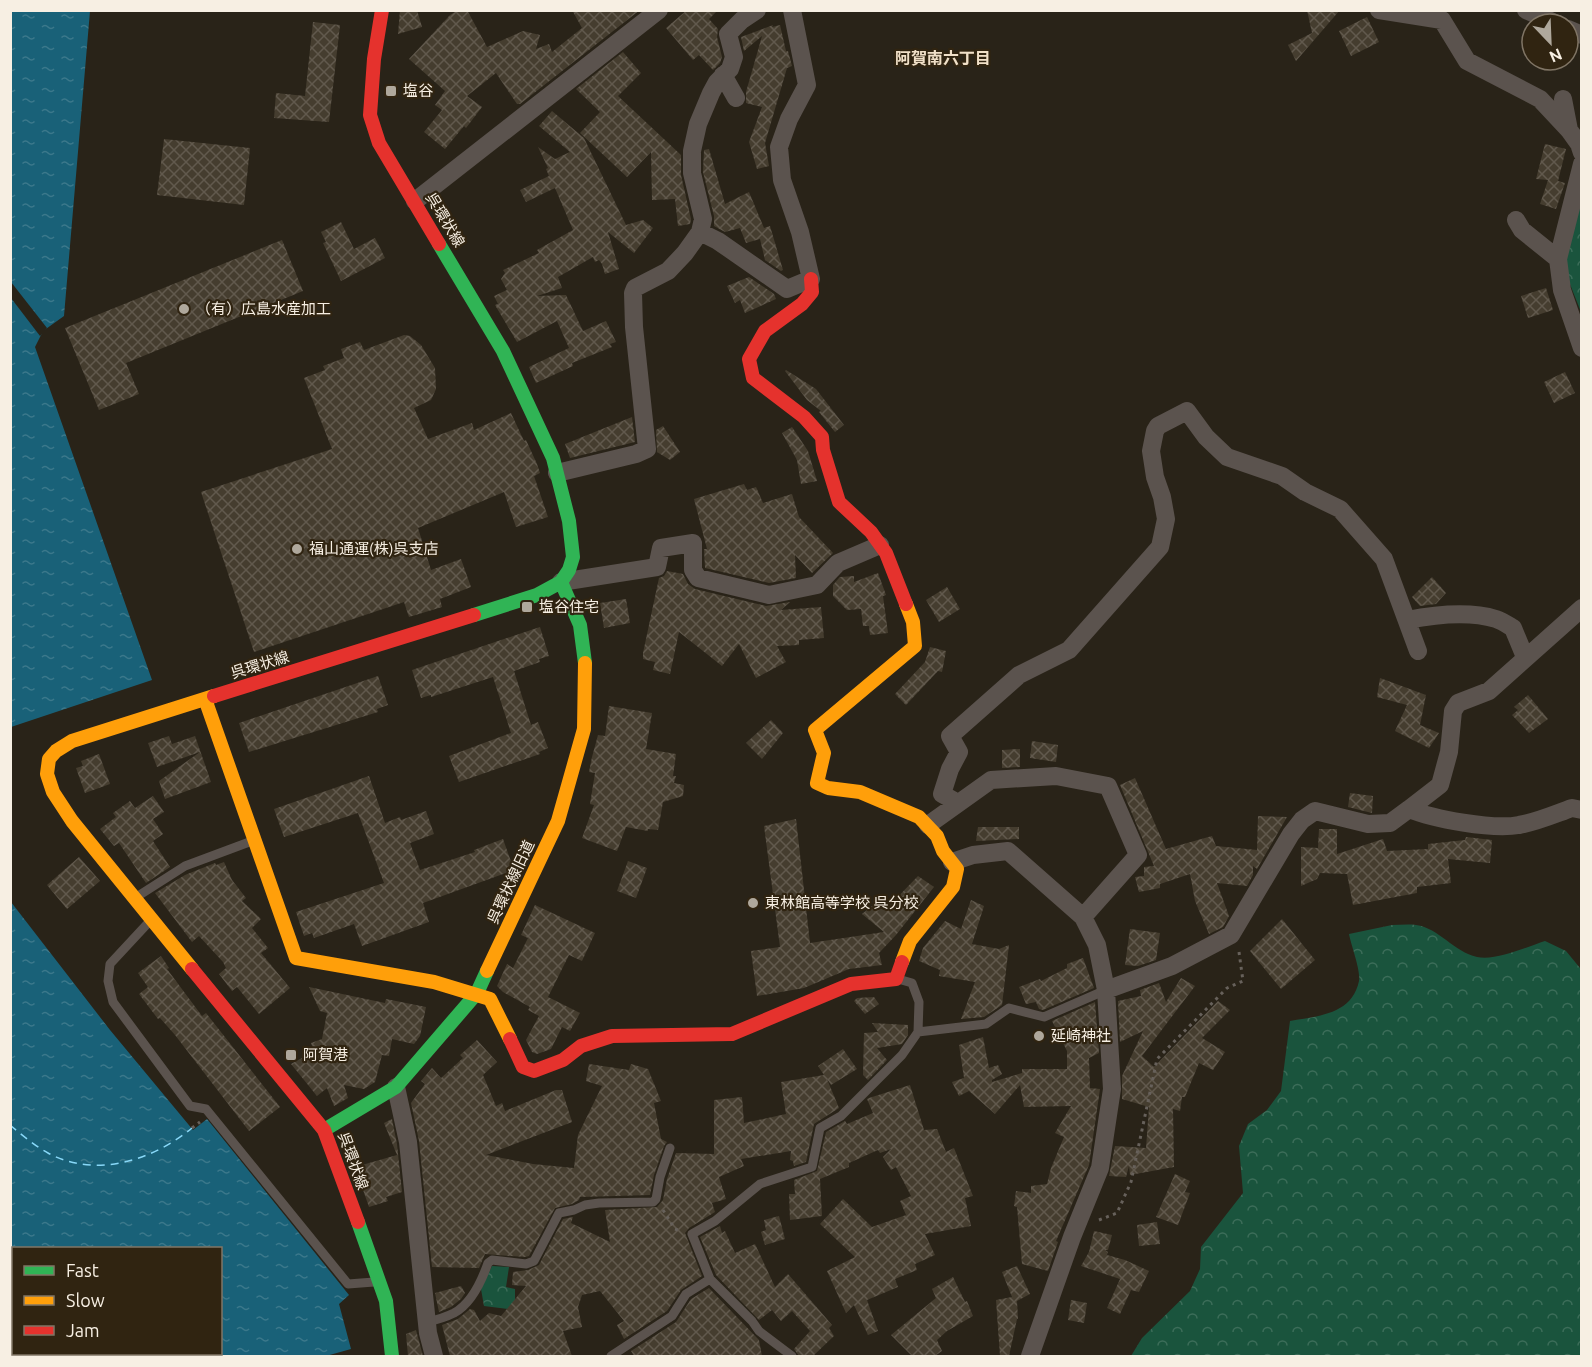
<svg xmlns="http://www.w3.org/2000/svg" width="1592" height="1367" font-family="Ubuntu,'Noto Sans JP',sans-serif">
<defs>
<pattern id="forest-crowns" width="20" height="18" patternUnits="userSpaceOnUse" patternTransform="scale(1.5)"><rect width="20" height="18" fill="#1a543d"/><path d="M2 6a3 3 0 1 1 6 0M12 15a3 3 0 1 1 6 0" fill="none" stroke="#3c6d59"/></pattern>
<pattern id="water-ripples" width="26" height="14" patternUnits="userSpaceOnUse" patternTransform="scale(1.5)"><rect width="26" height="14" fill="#196178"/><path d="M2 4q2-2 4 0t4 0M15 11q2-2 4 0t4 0" fill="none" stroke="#3b788b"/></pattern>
<pattern id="building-cross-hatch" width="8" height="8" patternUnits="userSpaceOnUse" patternTransform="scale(1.5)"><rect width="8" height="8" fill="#453d2f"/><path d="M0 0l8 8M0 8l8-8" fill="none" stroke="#61594d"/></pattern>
</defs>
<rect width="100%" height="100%" fill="#292318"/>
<!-- forest -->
<path fill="url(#forest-crowns)" d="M1581 194V312L1566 274 1565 250Z
M1392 925C1400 925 1408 924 1416 925 1439 928 1454 952 1477 957 1496 961 1527 947 1545 941L1566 951 1580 968 1581 1356H1131L1142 1338 1190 1291 1200 1269 1201 1247 1243 1193 1239 1146 1248 1124 1267 1110 1281 1091 1290 1021C1317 1016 1352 1015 1359 981 1361 971 1351 945 1349 934Z
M492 1266 509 1267 506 1287 515 1289V1310L484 1306 481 1289Z"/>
<!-- water -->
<path fill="url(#water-ripples)" d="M10 11H90L64 316 43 331 35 347 152 680 11 727Z
M11 902 110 1030 193 1130 207 1119 349 1295 339 1304 351 1349 326 1356H83L78 1354H220V1248H14L13 1338 11 1337Z"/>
<!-- pier -->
<path fill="#292318" d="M11 282 47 328 40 336 11 298Z"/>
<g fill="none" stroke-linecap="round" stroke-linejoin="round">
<!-- ferry -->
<path stroke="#88d8f8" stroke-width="1.5" stroke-dasharray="8 6" stroke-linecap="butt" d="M10 1125C22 1135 35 1146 48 1153 96 1179 153 1160 192 1128"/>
</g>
<!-- building -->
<path fill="url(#building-cross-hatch)" d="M400 10H417L422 27 398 34Z
M458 10H467L487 47 523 31 540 35 536 49 549 44 552 52 582 28 572 10H640L520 104H517L496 73 467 96 482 107 466 128 464 126 445 149 424 132 442 110 435 105 445 91 409 59 450 15Z
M687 10H718L709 19 718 29 717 37 722 57 720 63 713 70 699 55 693 60 666 28Z
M1307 10H1340L1296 61 1288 45 1312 33Z
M1367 17 1379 42 1351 56 1339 31Z
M313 22 340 25 329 122 274 118 276 93 305 96Z
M773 25 772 27 780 25 786 51H788L792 66 787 68 765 143 769 166 757 169 749 142 762 107 746 103V92L762 36 744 51 741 37Z
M623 52 641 73 618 96 681 155V175L691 219 690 224 678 226 675 199 652 200 651 152 627 177 580 133 600 112 576 89Z
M552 111 584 138 626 225 643 220 653 228 634 253 608 232 619 269 605 274 602 264 599 260 595 262 593 257 558 277 562 288 537 296 566 295 583 331 606 321 616 342 610 344 612 347 572 363 573 366 536 383 529 367 569 348 557 321 517 342 495 305 498 304 494 296 507 290 501 279 505 273 503 270 539 253 537 250 573 230 555 188 526 202 520 190 549 176 546 169 548 168 538 147 555 159 570 152 539 126Z
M164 139 250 148 244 205 157 195Z
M1545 144 1566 149 1558 181 1565 183 1556 209 1540 204 1548 180 1536 179Z
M709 149 725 204 749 192 764 228 770 226 783 270 781 271 765 260 760 239 746 243 740 228 725 232 714 226V216L703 172 704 150Z
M341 222 354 249 375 238 385 258 341 281 323 243 326 242 321 232Z
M282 240 303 291 126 363 139 394 99 410 65 328Z
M749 277 774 294 776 299 745 313 740 300 735 303 727 286Z
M1546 288 1553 310 1528 318 1521 296Z
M404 335 410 336 421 345 435 368 436 389 431 400 414 408 428 439 472 423 474 430 511 413 524 441 526 440 537 464 540 473 534 476 548 517 516 527 504 492 418 528 431 570 461 559 471 587 440 599 442 607 409 617 404 602 254 652 201 492 332 449 304 378 325 370 323 366 344 358 341 349 360 342 364 350Z
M786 370 816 389 844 425 835 432 819 412 821 411 807 400 785 371Z
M1565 372 1575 393 1554 403 1544 382Z
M632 417 635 442 570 458 565 444Z
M663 426 680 452 670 460 657 452 656 430Z
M792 427 808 451 817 481 801 484 797 460 782 433Z
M744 484 747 490 756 487 763 503 792 494 799 517 833 553 812 573 795 555 796 578 769 583 705 568 704 549H707L694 499Z
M667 571 683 574 688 584 695 589 766 606 790 602 781 610 821 607 824 638 799 640V645L777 646 786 662 756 678 739 644 722 666 679 632 670 674 653 670 655 662 643 659V653L659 578 664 576Z
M878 573 886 595 883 596 888 633 870 635 869 626H863L861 609 847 610 833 596V585L840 577 854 576V582Z
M1432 577 1446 593 1436 604 1420 606 1412 597Z
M947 587 960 609 939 622 926 600Z
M626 599 630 623 604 628 600 603Z
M540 627 549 656 539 659 540 662 514 671 531 725 538 722 548 748 539 752 540 754 459 782 449 756 511 733 493 677 431 697V695L421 698 412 670Z
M930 647 946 651 942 672 938 671 906 705 895 694 925 662Z
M378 676 388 705 377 709 378 712 249 752 239 723Z
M1380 678 1426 695 1420 725 1439 733 1429 748 1395 731 1407 705 1377 697Z
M1528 695 1548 719 1529 733 1512 715 1518 710 1514 707Z
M609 706 652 713 646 749 676 754 673 776H676L674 783 684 785 683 796 663 802 658 830 648 829V831L626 827 617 851 582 838 594 805 590 804 595 773 589 772 592 757 598 735 605 736Z
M771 720 783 733 762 759 746 743Z
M169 736 172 744 195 736 211 782 165 799 159 781 200 752 157 767 148 743Z
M1032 741 1058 745 1056 762 1030 758Z
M1020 749V767L1002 768V750Z
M99 754 110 784 85 793 76 768 83 766 81 761Z
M369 776 385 823 400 817 401 820 426 811 434 834 410 843 420 870 475 852 474 850 503 839 514 870 423 903 429 922 362 946 354 924 314 938 312 933 304 936 296 912 384 883 358 813 284 837 274 809Z
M1135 778 1166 849 1212 836 1216 846 1257 850 1258 816 1287 817 1257 869 1253 866V875L1247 886 1217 883 1229 916 1223 927 1209 934 1195 901 1190 874 1160 884V888L1139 892 1135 877 1144 876V867L1154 866 1120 785Z
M1350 793 1373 796 1372 813 1348 807Z
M153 796 164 812 153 819 163 834 153 841 170 867 146 883 119 843 114 846 100 829 116 817 113 813 130 801 135 808Z
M796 819 810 943 884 932 862 914 882 898 889 906 918 876 934 887 896 935 879 953 882 965 849 969 804 988 757 996 751 951 780 947 764 826Z
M978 827H1019V839L976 841Z
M1319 829H1337V854L1383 839 1387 851 1428 849V844L1465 840 1466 837 1492 840 1490 863 1448 859 1451 883 1417 887V893L1353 905 1347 874 1320 873 1317 879 1301 886V847L1318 848Z
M79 857 100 881 67 909 47 885Z
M628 861 647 868 636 898 617 891Z
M224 862 232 880 246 898 242 901 261 919 252 928 268 948 261 953 290 988 259 1014 237 987 232 991 219 974 226 968 223 962 199 936 192 942 155 893 185 875 215 863 216 865Z
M971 900 984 906 972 944 999 949 1009 945 1002 1005 984 1017 961 1019 975 982 939 976 940 970 919 961 923 948 945 921 961 929Z
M535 905 595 933 582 961 569 955 548 997 580 1013 570 1031 562 1027 551 1049 537 1054 532 1052 526 1040 539 1016 528 1010 530 1007 503 992 497 986 507 964 513 968 528 938 521 935Z
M1282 919 1315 960 1281 989 1250 951Z
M1130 929 1160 933 1156 960 1138 966 1125 965Z
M161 956 169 968 167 969 202 1016 206 1013 280 1107 249 1131 175 1035 160 1018 158 1019 139 994 148 987 138 973Z
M1083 958 1094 988 1043 1010 1039 1009 1036 1002 1026 1004 1019 987 1040 979 1041 981 1067 968V964Z
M1181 978 1195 986 1142 1056 1154 1067 1218 1001 1230 1010 1202 1038 1225 1052 1213 1070 1199 1063 1185 1097H1182L1180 1111 1173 1109 1174 1167 1130 1175 1129 1166 1126 1177 1109 1176 1115 1146 1146 1148 1149 1107 1122 1099V1076L1143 1031 1120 1042 1118 1001 1141 996 1140 990 1159 983 1166 1002Z
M309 987 385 1003 386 999 426 1007 420 1036 414 1044 392 1039 389 1056 382 1055 375 1082 364 1089 344 1085 348 1098 334 1106 327 1088 317 1096 291 1064 314 1051 311 1043 322 1039 327 1013 320 1011Z
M874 997 879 1004 865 1014 854 1001 857 998Z
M1095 1002 1099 1053 1089 1058 1090 1088 1100 1089 1089 1165 1056 1241 1058 1242 1048 1271 1022 1264 1017 1207 1014 1206 1016 1191 1031 1193V1186L1047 1184 1051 1168 1064 1137 1055 1133 1071 1106 1024 1107 1020 1085 995 1114 969 1091 959 1096 952 1082 964 1078 959 1045 983 1037 989 1068 998 1065 1002 1074 992 1080V1082L1022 1073V1069H1067V1051L1052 1021Z
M872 1023 908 1025V1035L902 1044 877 1048 887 1060 868 1080 863 1075 864 1033 878 1032Z
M477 1040 497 1062 483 1075 496 1106 502 1103 505 1111 556 1090H562L572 1122 486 1155 533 1164 574 1168 578 1135 602 1086 586 1081 589 1064 629 1070 631 1064 648 1069 661 1101 654 1103 661 1139 667 1142 664 1146 654 1175 650 1195 580 1197 579 1200 572 1204 555 1208 529 1256 525 1257 485 1254 479 1268 432 1267 419 1141 411 1103 425 1084 421 1081 432 1068 441 1078 463 1058 460 1055Z
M843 1049 857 1069 831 1085 827 1079 839 1108 814 1124 806 1162 794 1166 793 1161 790 1160 791 1151 741 1159 744 1166 719 1177 726 1199 712 1203 715 1212 689 1228 685 1233 702 1276 681 1290 667 1311 624 1339 617 1325 624 1321 600 1291 582 1295 578 1307 582 1327 563 1331 572 1356H450L442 1325 458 1319 470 1309 474 1310 480 1321 489 1313 501 1316 526 1286 512 1285 513 1272 528 1270 539 1265 563 1219 573 1217 571 1223 610 1242 605 1210 657 1207 663 1200 667 1179 676 1153 714 1154V1100L742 1097 744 1123 786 1114 781 1082 824 1075 818 1066Z
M910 1085 924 1130 937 1129 946 1152 954 1148 973 1196 965 1198 971 1226 925 1234 935 1255 915 1264 917 1270 895 1279 898 1287 867 1300 878 1331 868 1335 854 1305 846 1313 827 1271 855 1257 820 1224 843 1199 872 1227 906 1215 900 1201 911 1196 896 1167 891 1170 883 1157 891 1149 880 1153 878 1150 849 1163V1167L820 1179 822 1216 790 1220 789 1194H795L794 1180 817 1171 826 1132 845 1121 847 1124 873 1113 867 1099 869 1098Z
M392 1119 397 1144 402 1192 386 1197 388 1201 369 1207 355 1167 397 1155 384 1123Z
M1175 1174 1190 1181 1185 1192 1190 1193 1178 1225 1156 1217Z
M779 1216 785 1239 765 1245 761 1232 766 1230 764 1220Z
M1157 1222 1160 1244 1139 1246 1137 1225Z
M720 1226 722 1233 725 1231 735 1253 755 1244 775 1287 788 1274 832 1325 829 1328 834 1336 813 1356H799L794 1349 810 1331 792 1311 781 1321 772 1310 759 1320 716 1275 700 1237Z
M1094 1231 1112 1235 1108 1250H1105L1108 1252 1107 1255 1125 1260 1149 1271 1139 1292 1131 1290 1120 1314 1107 1308 1120 1279 1081 1266 1089 1252Z
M1017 1266 1030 1294 1017 1301 1018 1319H1017L1009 1356H1000L996 1300 1012 1297 1002 1272Z
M953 1277 965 1302 967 1301 973 1316 947 1331 937 1340 942 1351 935 1356H912L891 1335 936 1298 932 1289Z
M461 1286 465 1293 461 1299 451 1307 439 1312 435 1293Z
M709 1288 759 1340 762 1356H634L631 1351 676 1322 691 1299Z
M1071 1300 1087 1303 1084 1323 1068 1320Z
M416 1330 423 1356H408L406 1334Z"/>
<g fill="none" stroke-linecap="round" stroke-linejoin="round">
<!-- path -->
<path stroke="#67615b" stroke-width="3" stroke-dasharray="3 4.5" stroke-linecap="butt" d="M192 1128 200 1122
M663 1210 675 1229 681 1231
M1099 1220 1117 1213 1131 1182 1157 1059 1227 988 1243 981 1239 952"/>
<!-- lane -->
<path stroke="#5b534e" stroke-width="9" d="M138 896 185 866 252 841
M149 922 110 964 108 981 113 1002 190 1106 206 1109 348 1284 374 1282
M918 1032 986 1024 1009 1008 1044 1017 1106 990
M710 1279 752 1321 759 1331 792 1356
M427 1322C436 1320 446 1317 454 1313 471 1304 482 1280 488 1263L492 1260 526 1264 534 1261 559 1213 574 1210 585 1205 599 1203 653 1202 656 1199 660 1177 670 1148
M611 1356 672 1316 686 1294 710 1279 692 1234 715 1221 760 1184 812 1167 820 1128 841 1116 902 1055 918 1032 919 1002 912 983 898 979"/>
<!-- street -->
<path stroke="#5b534e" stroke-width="18" d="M757 10 742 20 728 34 734 57 730 69 717 82 711 93 698 124 692 151V173L703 219 700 232 718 241 787 289 811 279 800 232 782 180 779 147 789 119 807 85 792 10
M1379 10 1442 20 1467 61 1540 99 1569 130
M1526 10 1557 24
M1568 29 1582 35
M723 75 736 98
M1563 99 1569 130 1579 144 1582 153
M415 201 659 10
M1516 220 1522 230 1558 259 1562 290 1582 348
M1558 259 1582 164
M557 473 636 454 647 449 634 327 633 293 635 288 668 271 685 253 700 232
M561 582 657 567 661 548 693 543V570L698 578 769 595 817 585 838 563 880 545
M1407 620C1433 615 1470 611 1496 619 1502 621 1508 625 1513 628L1525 657
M958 803 942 794 950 769 959 752 950 736 1019 675 1069 650 1160 547 1166 519 1162 497 1155 477 1151 451 1155 431 1158 426 1187 411 1206 437 1227 457 1282 476 1305 492 1340 509 1384 559 1418 651
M1409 809C1433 819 1493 830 1519 825 1537 822 1555 814 1572 808L1582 810
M928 825 991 780 1056 776 1108 786 1138 855 1083 917
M952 862 973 855 1008 851 1083 917 1097 945 1106 990 1112 1089 1100 1168 1072 1237 1030 1356
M1106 990 1172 966 1231 935 1291 834 1302 820 1315 811 1368 824 1390 823 1409 809 1440 785 1449 752 1453 711 1458 703 1489 691 1582 608
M396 1087 408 1142 428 1333 434 1356
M25 1354 40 1356"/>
<!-- fast -->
<path stroke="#30b455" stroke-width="14" d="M439 244 503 351 553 458 569 521 573 557 569 570 561 582 537 595 474 615
M561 582 580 625 585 663
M324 1130 396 1087 477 993 487 971
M358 1222 386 1301 392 1356"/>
<!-- slow -->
<path stroke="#ff9f0a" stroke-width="14" d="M205 699 296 958 434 982 490 999 510 1039
M902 962 910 941 953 887 957 869 943 851 937 836 919 817 860 792 828 788 817 783 824 753 815 730 915 646 913 622 906 604
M192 969 72 821 53 792 47 774 49 759 56 751 72 741 214 696
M487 971 558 821 584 729 585 663"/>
<!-- jam -->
<path stroke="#e5322d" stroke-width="14" d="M382 10 374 59 370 115 379 143 439 244
M811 279 812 292 802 304 765 331 749 359 753 378 804 417 822 437 823 450 839 502 871 532 886 553 906 604
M214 696 474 615
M192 969 324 1130 358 1222
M510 1039 523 1067 534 1071 563 1060 581 1046 612 1036 732 1034 851 984 896 979 902 962"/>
</g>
<!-- markers -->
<g fill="#afa89c" stroke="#302411" stroke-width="2">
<rect x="385" y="85" width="12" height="12" rx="3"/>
<circle cx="184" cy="309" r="6"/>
<circle cx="297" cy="549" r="6"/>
<rect x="521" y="601" width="12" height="12" rx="3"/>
<circle cx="753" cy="903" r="6"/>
<circle cx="1039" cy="1036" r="6"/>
<rect x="285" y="1049" width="12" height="12" rx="3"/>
</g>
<g text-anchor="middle" stroke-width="4.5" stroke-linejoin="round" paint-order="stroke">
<!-- poi labels -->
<g font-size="15" fill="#f7efe3" stroke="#302411" text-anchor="start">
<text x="403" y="96">塩谷</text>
<text x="196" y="314">（有）広島水産加工</text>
<text x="309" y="554">福山通運(株)呉支店</text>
<text x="539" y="612">塩谷住宅</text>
<text x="765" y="908">東林館高等学校 呉分校</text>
<text x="1051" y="1041">延崎神社</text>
<text x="303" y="1060">阿賀港</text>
</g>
<!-- street labels -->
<g font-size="15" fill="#f7efe3" stroke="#302411">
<text transform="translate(445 220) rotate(59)" y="5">呉環状線</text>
<text transform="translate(260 665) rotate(-17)" y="5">呉環状線</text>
<text transform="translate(511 882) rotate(-65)" y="5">呉環状線旧道</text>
<text transform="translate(353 1161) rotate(70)" y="5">呉環状線</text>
</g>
<!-- neighbourhood labels -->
<g font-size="16" font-weight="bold" fill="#f0e0c8" stroke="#302411">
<text x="943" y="64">阿賀南六丁目</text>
</g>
</g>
<!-- border -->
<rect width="1592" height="1367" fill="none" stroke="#f7efe3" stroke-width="24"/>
<!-- legend -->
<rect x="12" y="1247" width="210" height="108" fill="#302411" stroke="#807565" stroke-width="1.5"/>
<rect x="24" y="1266" width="30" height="9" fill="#30b455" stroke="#807565" stroke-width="1.5"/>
<text x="66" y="1277" font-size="18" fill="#f7efe3">Fast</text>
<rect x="24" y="1296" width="30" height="9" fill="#ff9f0a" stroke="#807565" stroke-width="1.5"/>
<text x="66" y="1307" font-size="18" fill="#f7efe3">Slow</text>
<rect x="24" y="1326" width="30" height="9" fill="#e5322d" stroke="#807565" stroke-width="1.5"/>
<text x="66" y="1337" font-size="18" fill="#f7efe3">Jam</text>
<!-- north arrow -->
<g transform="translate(1550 42) rotate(157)"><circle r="28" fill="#302411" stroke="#807565" stroke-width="1.5"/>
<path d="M0-4.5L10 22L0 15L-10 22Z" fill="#afa89c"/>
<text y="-9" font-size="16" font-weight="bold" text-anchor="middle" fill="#f7efe3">N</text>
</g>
</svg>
